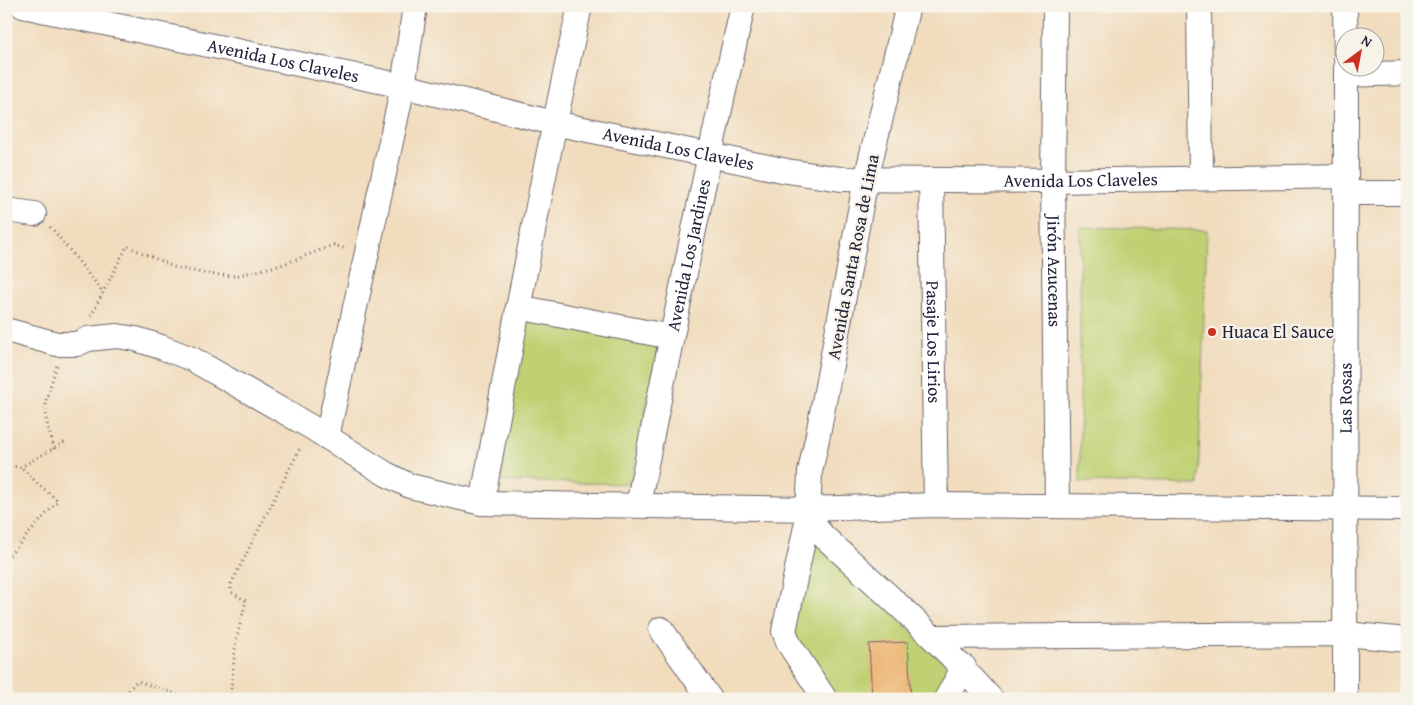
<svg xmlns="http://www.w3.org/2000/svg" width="1413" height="705" font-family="'Gentium Book Plus',serif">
<rect width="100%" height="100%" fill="#f7f3e8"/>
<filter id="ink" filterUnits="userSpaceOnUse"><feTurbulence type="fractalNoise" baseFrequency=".02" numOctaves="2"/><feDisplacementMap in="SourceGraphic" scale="10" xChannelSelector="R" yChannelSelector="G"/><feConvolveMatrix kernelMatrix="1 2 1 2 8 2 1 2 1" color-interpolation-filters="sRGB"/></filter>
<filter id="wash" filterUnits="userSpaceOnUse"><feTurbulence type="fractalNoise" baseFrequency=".0096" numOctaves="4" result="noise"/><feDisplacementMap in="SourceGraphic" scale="20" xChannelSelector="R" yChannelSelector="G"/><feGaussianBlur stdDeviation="1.12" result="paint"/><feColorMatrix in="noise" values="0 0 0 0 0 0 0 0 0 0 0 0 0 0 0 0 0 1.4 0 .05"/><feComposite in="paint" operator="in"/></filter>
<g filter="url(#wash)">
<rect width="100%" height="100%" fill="#f1dcbd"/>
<!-- green -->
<path fill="#c0d173" stroke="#717a57" d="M1080 227 1207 230 1198 485 1080 482Z
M525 317 659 345 630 484 490 481Z
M815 540 956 673 942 699H832L790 631Z"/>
<g id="blocks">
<!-- building -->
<path fill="#edb778" d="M908 642 911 699H872L869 644Z"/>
</g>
</g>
<g filter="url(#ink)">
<use href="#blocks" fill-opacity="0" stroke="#6a6368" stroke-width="1"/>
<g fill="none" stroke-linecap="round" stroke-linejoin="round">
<!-- street casing -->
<g stroke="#6a6368" stroke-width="26">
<g id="street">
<path id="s1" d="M23 6 403 86 554 123 787 171 841 179 1053 181 1346 176"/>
<path d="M908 6 866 179 818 434 810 472 808 517 822 535C880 588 939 640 991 699"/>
<path id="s2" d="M1055 6 1053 181 1057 506"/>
<path d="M1199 6 1201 178"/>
<path d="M1345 6 1346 59"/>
<path d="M1346 75 1407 73"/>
<path id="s3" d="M931 180 936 505"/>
<path d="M1346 193H1407"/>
<path d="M6 210 34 214"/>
<path d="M518 307 671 337"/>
<path d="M6 330 57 344H77L88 339 117 336 136 339 161 347 192 359 311 427 386 474 410 486 482 503 808 509 936 505 1407 509"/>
<path d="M327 437 403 86 415 6"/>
<path d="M482 503C512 337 543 171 580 6"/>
<path id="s4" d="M638 505C671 338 705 172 743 6"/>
<path d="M808 517 784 631 789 644 825 699"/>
<path d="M661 629 710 699"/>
<path d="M933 637 1346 634 1407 640"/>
<path d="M946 699 964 667"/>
<path id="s5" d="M1345 699 1346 68"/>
</g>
</g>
<!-- path -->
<path stroke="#6a6368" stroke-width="3" stroke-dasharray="1 4" stroke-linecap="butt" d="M50 227 55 232 103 292
M91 316 127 246 174 267 207 274 235 276 281 265 334 245 346 249
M54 449 46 419V400L57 365
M6 469 9 466 21 467 65 442
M6 559 58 501 37 483 21 467
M124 699 125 694 137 681 191 699
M230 699 236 640 246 601 231 592V584L301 446"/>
<!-- street -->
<use href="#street" stroke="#fff" stroke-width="24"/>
</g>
</g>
<!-- markers -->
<circle fill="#c8321e" stroke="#f7f3e8" stroke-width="2" cx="1212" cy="332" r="5"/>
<g text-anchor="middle" stroke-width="4.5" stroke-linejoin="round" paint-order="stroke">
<!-- street labels -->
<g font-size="18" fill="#22223b" stroke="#f7f3e8">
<text dy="6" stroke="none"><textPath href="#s1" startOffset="266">Avenida Los Claveles</textPath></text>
<text dy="6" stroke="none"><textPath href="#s1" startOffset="671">Avenida Los Claveles</textPath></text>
<text dy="6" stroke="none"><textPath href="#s1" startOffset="1076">Avenida Los Claveles</textPath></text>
<text dy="6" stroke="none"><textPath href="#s4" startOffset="255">Avenida Los Jardines</textPath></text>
<text transform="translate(853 257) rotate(-79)" y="6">Avenida Santa Rosa de Lima</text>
<text dy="6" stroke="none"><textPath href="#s2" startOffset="265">Jirón Azucenas</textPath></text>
<text dy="6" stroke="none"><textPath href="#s3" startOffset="162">Pasaje Los Lirios</textPath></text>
<text dy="6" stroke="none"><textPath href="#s5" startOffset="301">Las Rosas</textPath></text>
</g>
<!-- poi labels -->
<g font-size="18" fill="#22223b" stroke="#f7f3e8" text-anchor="start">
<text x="1222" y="338">Huaca El Sauce</text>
</g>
</g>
<!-- margin -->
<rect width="1413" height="705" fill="none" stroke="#f7f3e8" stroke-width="25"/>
<!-- north arrow -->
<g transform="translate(1360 52) rotate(32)"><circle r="24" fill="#f7f3e8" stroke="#a29fa3"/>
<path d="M0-4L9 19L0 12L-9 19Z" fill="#c8321e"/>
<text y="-8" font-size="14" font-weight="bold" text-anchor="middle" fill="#22223b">N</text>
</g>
</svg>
